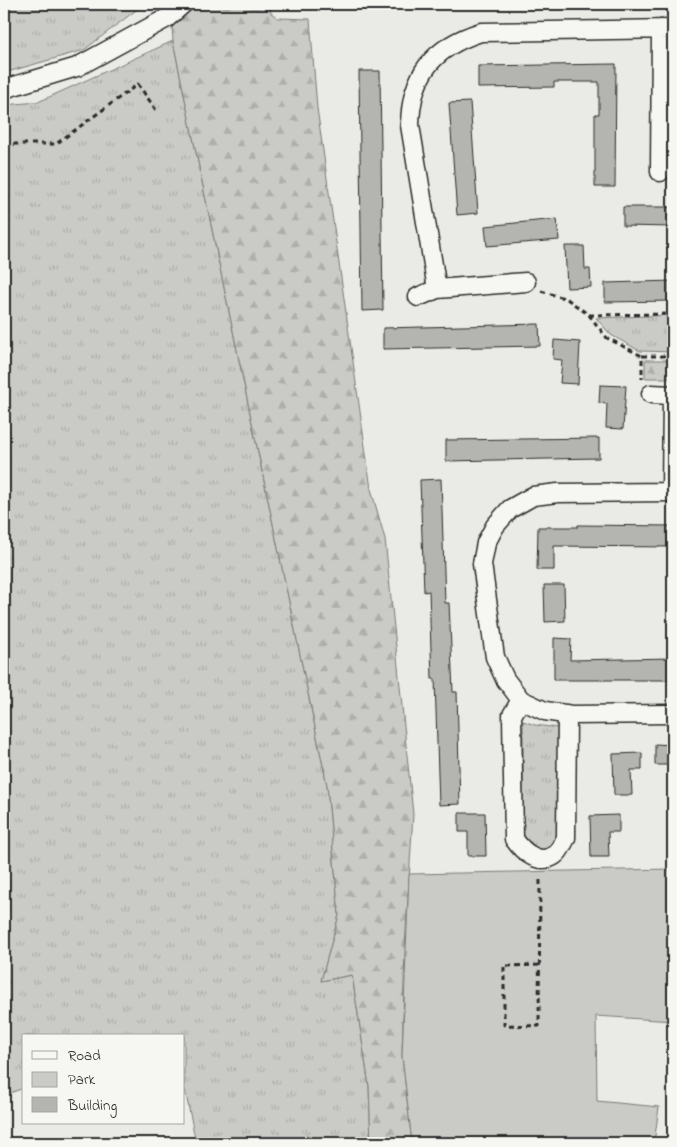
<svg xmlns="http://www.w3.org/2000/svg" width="677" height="1147" font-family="'Indie Flower',sans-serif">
<defs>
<pattern id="grass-tufts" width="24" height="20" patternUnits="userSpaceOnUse" patternTransform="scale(1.25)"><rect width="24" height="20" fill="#cacac7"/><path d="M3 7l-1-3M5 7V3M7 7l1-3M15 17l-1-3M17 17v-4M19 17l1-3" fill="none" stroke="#aeaeab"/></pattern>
<pattern id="forest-firs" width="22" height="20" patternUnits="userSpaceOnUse" patternTransform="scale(1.25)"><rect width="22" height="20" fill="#cacac7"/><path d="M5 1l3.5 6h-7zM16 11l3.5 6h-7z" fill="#aeaeab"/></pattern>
</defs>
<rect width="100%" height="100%" fill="#eaeae6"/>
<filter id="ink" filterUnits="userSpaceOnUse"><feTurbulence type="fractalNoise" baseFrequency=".02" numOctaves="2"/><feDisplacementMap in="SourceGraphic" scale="10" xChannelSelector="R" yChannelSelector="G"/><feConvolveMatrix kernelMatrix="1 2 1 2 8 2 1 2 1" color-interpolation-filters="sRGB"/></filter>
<g filter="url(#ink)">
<!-- grass -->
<path fill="url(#grass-tufts)" stroke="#7a7a79" d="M4 4H144L84 50 4 73Z
M173 41 327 785 339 915 321 981 352 975 369 1086 371 1143H196L184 1085V1036H24V1088L4 1095V105L38 102Z
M673 315V352L640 351 611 335 596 318Z
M523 721 535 725 558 728 557 838 548 851 538 850 523 839Z"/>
<!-- forest -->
<path fill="url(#forest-firs)" stroke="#7a7a79" d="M194 4H270L271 13 278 18 310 19 317 108 371 489 385 539 413 814 405 947 402 1056 412 1143H371L369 1086 352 975 321 981 339 915 327 785 173 41 172 25Z
M645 360H673V378H645Z"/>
<!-- green -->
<path fill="#cacac7" stroke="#7a7a79" d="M673 869V1021L596 1016 597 1101 659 1107 654 1143H412L402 1056 409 874Z"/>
<!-- building -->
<path fill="#b4b4b1" stroke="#2b2b2b" d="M616 64 615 187H595V114H599V82H554V87L478 88V66Z
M359 71H380L383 310 362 311Z
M470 102 478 213 457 215 449 103Z
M623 207H673V227L623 226Z
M557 219 559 240 487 246 485 226Z
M565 246H584L585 269H590L591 287 567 288Z
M673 281V301L605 302V283Z
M539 324 540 346 383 349V328Z
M554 340 580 342 578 384 560 383 562 360 553 359Z
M600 385 626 386 623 429 606 428 607 404 599 403Z
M599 438V458L446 461V440Z
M441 479 445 603H449L453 692H457L460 804 439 805 435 679H432L429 591 424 592 420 480Z
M578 525 673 526V547L554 546V570H537L538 527H578Z
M544 585H564L565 621 545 622Z
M554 638 571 639 570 660 673 658V680H554Z
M655 744 673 745V765H655Z
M642 753V770H631L632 795H614L613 754Z
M459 813H485L486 856H468V832H459Z
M619 815V832H608L609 857H591L590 816Z"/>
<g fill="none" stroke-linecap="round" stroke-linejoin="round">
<!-- street casing -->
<g stroke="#2b2b2b" stroke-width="21">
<path id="street" d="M4 89 77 67 167 18 183 4
M660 172 661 29
M526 282 437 289 410 125C411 75 433 47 481 32L673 29
M418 297 437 289
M651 394 672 395 671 492
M673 492 558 493 533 496 510 509 495 526 486 543 482 564 495 657 505 679 521 700 545 711 571 715 673 714
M521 700 512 715 514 839C523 852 539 866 555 855 560 852 563 843 566 838L567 714"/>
</g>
<!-- path -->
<path stroke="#2b2b2b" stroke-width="3" stroke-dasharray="5 4" stroke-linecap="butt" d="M4 144H56L138 84 158 113
M541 291 567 299 589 315 607 338 642 356V379
M589 315 673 314
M642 356H673
M539 965 504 966V1025L539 1026 540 876"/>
<!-- street -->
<use href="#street" stroke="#f6f6f2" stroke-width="18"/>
</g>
</g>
<!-- margin -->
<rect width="677" height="1147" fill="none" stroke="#f6f6f2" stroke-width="20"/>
<rect x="10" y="10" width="657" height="1127" fill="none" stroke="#2b2b2b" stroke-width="2" filter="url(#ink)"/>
<!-- legend -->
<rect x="22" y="1034" width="162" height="90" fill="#f6f6f2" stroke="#a5a5a2"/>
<rect x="32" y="1051" width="25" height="8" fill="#f6f6f2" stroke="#a5a5a2"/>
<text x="68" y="1060" font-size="15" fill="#2b2b2b">Road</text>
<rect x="32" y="1072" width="25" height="15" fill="#cacac7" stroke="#a5a5a2"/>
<text x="68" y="1084" font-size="15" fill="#2b2b2b">Park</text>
<rect x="32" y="1097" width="25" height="15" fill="#b4b4b1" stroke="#a5a5a2"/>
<text x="68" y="1110" font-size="15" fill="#2b2b2b">Building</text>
</svg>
